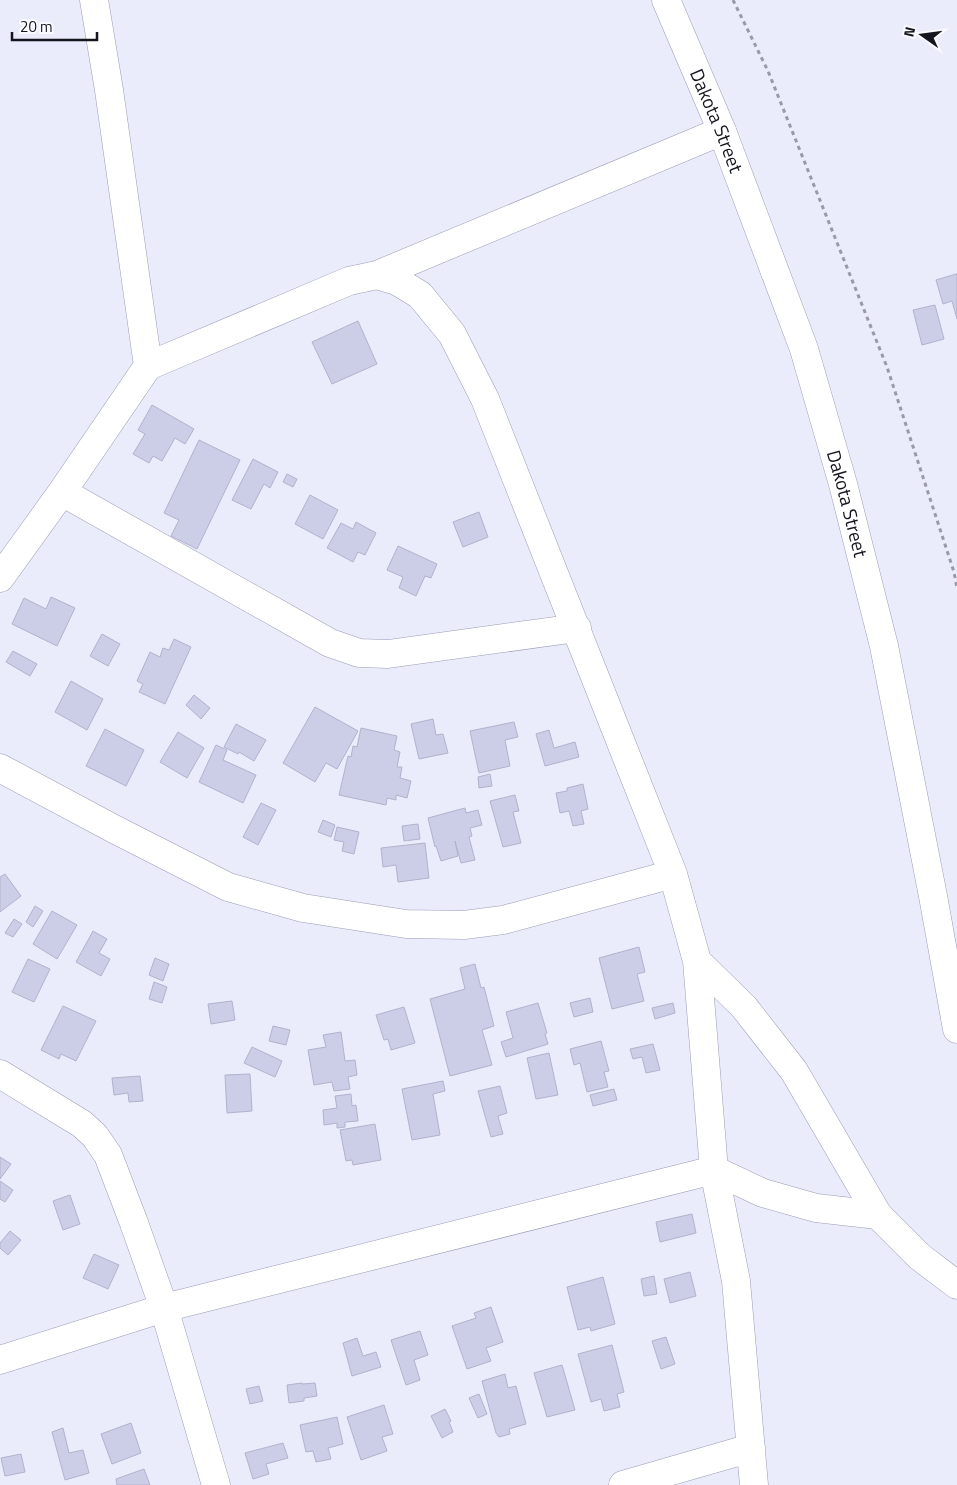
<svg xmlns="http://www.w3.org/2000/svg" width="957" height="1485" font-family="'Titillium Web',sans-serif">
<rect width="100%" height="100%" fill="#eaebfb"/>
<!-- building -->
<path fill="#cccde7" stroke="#b1b3cc" d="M956 274H957V319L952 301 943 304 936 280Z
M935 305 944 339 922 345 913 310Z
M358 321 377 364 332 384 312 342Z
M152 405 194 429 185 444 175 438 162 461 153 456 149 463 133 454 145 434 138 430Z
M199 440 240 460 197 549 171 536 179 520 164 513Z
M253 459 278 472 270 488 264 484 251 509 232 500Z
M287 474 297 479 293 487 283 482Z
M310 495 338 510 323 539 295 524Z
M479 512 488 537 463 547 453 522Z
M356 522 376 533 365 555 358 552 353 562 327 548 341 523 353 529Z
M398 546 437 564 431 578 425 576 416 596 399 588 403 577 387 570Z
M51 597 75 608 57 646 12 624 24 598 46 609Z
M102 634 120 644 108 666 90 656Z
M174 639 191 647 165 704 139 692 143 684 137 681 150 652 160 657 163 648 169 650Z
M13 651 37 664 30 676 6 662Z
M71 681 103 699 87 730 55 712Z
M194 695 210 708 201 719 186 705Z
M315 707 358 731 337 769 326 763 315 782 283 763Z
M433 719 436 735 443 734 448 753 419 759 411 724Z
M514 722 518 737 505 740 510 766 479 773 470 731Z
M236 724 266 740 254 761 239 752 238 754 224 747Z
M361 728 397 736 394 750 400 752 397 767H402L400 778 411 781 407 798 396 795V800L387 798 386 805 339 795 348 756 351 757 353 746 357 747Z
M105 729 144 750 126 786 86 766Z
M549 730 554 748 575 742 579 757 545 766 536 734Z
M178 732 204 748 187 778 160 762Z
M216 745 227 750 223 760 256 775 243 803 199 782Z
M490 774 492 786 479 788 478 777Z
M583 784 588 809 581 811 584 824 573 826 569 811 560 813 556 793 567 791V788Z
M515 795 519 811 513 812 521 843 503 847 490 801Z
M261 803 276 810 258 845 243 837Z
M465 808 466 813 478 810 482 825 470 828 472 836 469 837 475 860 461 863 455 841 458 856 441 861 436 846 435 847 428 818Z
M323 820 335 825 331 837 318 832Z
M418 824 420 839 404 841 402 826Z
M337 827 359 832 354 854 342 851 344 842 334 840Z
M425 843 429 878 398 882 396 865 383 867 381 848Z
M5 874 21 896 0 912V877Z
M35 906 43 911 33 927 26 922Z
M52 911 77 925 57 959 33 944Z
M14 919 22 924 13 937 5 933Z
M93 931 107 939 99 953 110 959 101 976 76 962Z
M639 947 645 972 637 974 644 1001 612 1009 599 958Z
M155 958 169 964 163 981 149 975Z
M28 959 50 969 34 1002 12 992Z
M475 964 481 988 484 987 494 1026 482 1030 492 1065 450 1076 430 999 465 989 460 968Z
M154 982 167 987 162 1003 149 999Z
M590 998 593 1012 574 1017 570 1003Z
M232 1001 235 1020 211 1024 208 1004Z
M538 1003 547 1033 545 1034 548 1044 506 1057 501 1042 513 1038 506 1012Z
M673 1003 675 1013 655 1019 652 1008Z
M63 1006 96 1021 76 1061 61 1054 59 1059 41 1050Z
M404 1007 415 1043 391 1050 388 1039 384 1040 376 1015Z
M273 1026 290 1030 286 1045 269 1041Z
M341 1032 345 1061 355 1060 357 1075 348 1077 350 1089 334 1091 332 1082 314 1085 308 1050 326 1047 323 1035Z
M601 1041 609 1071 604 1072 608 1087 587 1092 580 1063 574 1065 570 1049Z
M653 1044 660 1070 646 1073 642 1057 633 1059 630 1049Z
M252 1047 282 1061 275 1077 244 1063Z
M549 1053 558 1095 536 1099 527 1058Z
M250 1074 252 1111 227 1113 225 1075Z
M140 1076 143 1101 129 1102 128 1093 114 1095 112 1078Z
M443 1081 445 1091 433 1094 440 1135 412 1140 402 1089Z
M500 1086 507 1113 498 1116 503 1134 491 1137 478 1091Z
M614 1089 617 1100 593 1106 590 1095Z
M351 1094 352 1106 356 1105 358 1121 345 1122V1127L337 1128V1123L324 1125 323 1110 337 1108 335 1096Z
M375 1124 381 1160 353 1165 352 1160 346 1161 340 1130Z
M0 1157 11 1164 0 1179Z
M0 1181 13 1190 5 1202 0 1199Z
M70 1195 80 1224 63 1230 53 1201Z
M692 1214 696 1233 660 1242 656 1222Z
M10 1231 21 1240 8 1255 0 1248V1243Z
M94 1254 119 1265 108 1289 83 1278Z
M690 1272 696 1296 670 1303 664 1279Z
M654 1276 657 1294 644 1296 641 1279Z
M603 1277 615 1324 591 1331 590 1327 578 1330 567 1287Z
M491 1307 503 1342 486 1348 491 1361 467 1369 452 1326 476 1318 474 1313Z
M420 1331 428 1355 414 1360 420 1380 406 1385 391 1340Z
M666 1337 675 1364 661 1369 652 1341Z
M357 1338 363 1356 376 1352 381 1367 352 1376 343 1343Z
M612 1345 624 1392 617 1394 620 1407 604 1411 601 1399 591 1402 578 1354Z
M562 1365 575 1410 547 1417 534 1373Z
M505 1374 508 1388 516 1386 526 1424 509 1429 510 1434 499 1437 496 1433 482 1381Z
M302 1383V1384L315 1383 317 1396 304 1398V1401L289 1403 287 1385Z
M259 1386 263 1401 250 1404 246 1389Z
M479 1394 487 1414 478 1418 469 1398Z
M384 1405 393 1434 382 1437 387 1451 361 1460 347 1417Z
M445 1409 451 1421 449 1422 453 1432 442 1438 431 1416Z
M337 1417 343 1444 328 1448 331 1459 316 1462 313 1451 306 1452 300 1425Z
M131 1423 141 1453 112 1464 101 1434Z
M63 1428 69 1453 83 1450 89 1473 65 1480 52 1432Z
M283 1443 288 1458 266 1464 269 1474 253 1479 245 1453Z
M21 1454 25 1472 5 1476 1 1458Z
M144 1469 150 1485H117L116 1479Z"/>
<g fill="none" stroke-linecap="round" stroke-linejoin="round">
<!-- minor casing -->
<g stroke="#9b9cb5" stroke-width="29">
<path id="minor" d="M94 0 109 90 148 366
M377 275 722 131
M62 492 330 643 359 653 388 654 577 628
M0 578 62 492 148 366 349 281 377 275 397 281 420 295 452 334 485 399 673 874 697 961 714 1170 736 1281 754 1485
M0 768 114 829 228 887 303 908 406 924 464 925 503 920 673 874
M697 961 744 1007 794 1071 878 1215 920 1257 957 1285
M0 1074 82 1124 95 1136 108 1155 134 1223 164 1308 216 1485
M0 1360 164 1308 714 1170 763 1193 816 1208 878 1215
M623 1485 751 1448"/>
</g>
<!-- tertiary casing -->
<g stroke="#9b9cb5" stroke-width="29">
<g id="tertiary">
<path id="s1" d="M666 0 722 131 804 349 843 484 884 646 933 896 957 1029"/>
</g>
</g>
<!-- path -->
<path stroke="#9999a7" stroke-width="3" stroke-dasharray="4 4" stroke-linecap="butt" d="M733 0 768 71 887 367 954 572 957 588"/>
<!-- minor -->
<use href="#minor" stroke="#fff" stroke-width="28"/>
<!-- tertiary -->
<use href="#tertiary" stroke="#fff" stroke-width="28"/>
</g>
<g text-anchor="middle" stroke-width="4.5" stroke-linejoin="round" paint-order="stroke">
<!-- street labels -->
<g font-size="19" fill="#15151e" stroke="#f9f9ff">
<text dy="7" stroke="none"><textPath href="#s1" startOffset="131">Dakota Street</textPath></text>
<text dy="7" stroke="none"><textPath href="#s1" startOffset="536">Dakota Street</textPath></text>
</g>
</g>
<!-- north arrow -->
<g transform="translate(922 35) rotate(284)" stroke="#f9f9ff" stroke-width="4" paint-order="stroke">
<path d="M0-4L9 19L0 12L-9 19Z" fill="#15151e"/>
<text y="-8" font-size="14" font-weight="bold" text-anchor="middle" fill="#15151e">N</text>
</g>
<!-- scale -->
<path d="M12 32v8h85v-8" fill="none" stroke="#15151e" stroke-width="2.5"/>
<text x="20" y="32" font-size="15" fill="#15151e" stroke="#f9f9ff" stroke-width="4" paint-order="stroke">20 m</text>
</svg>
